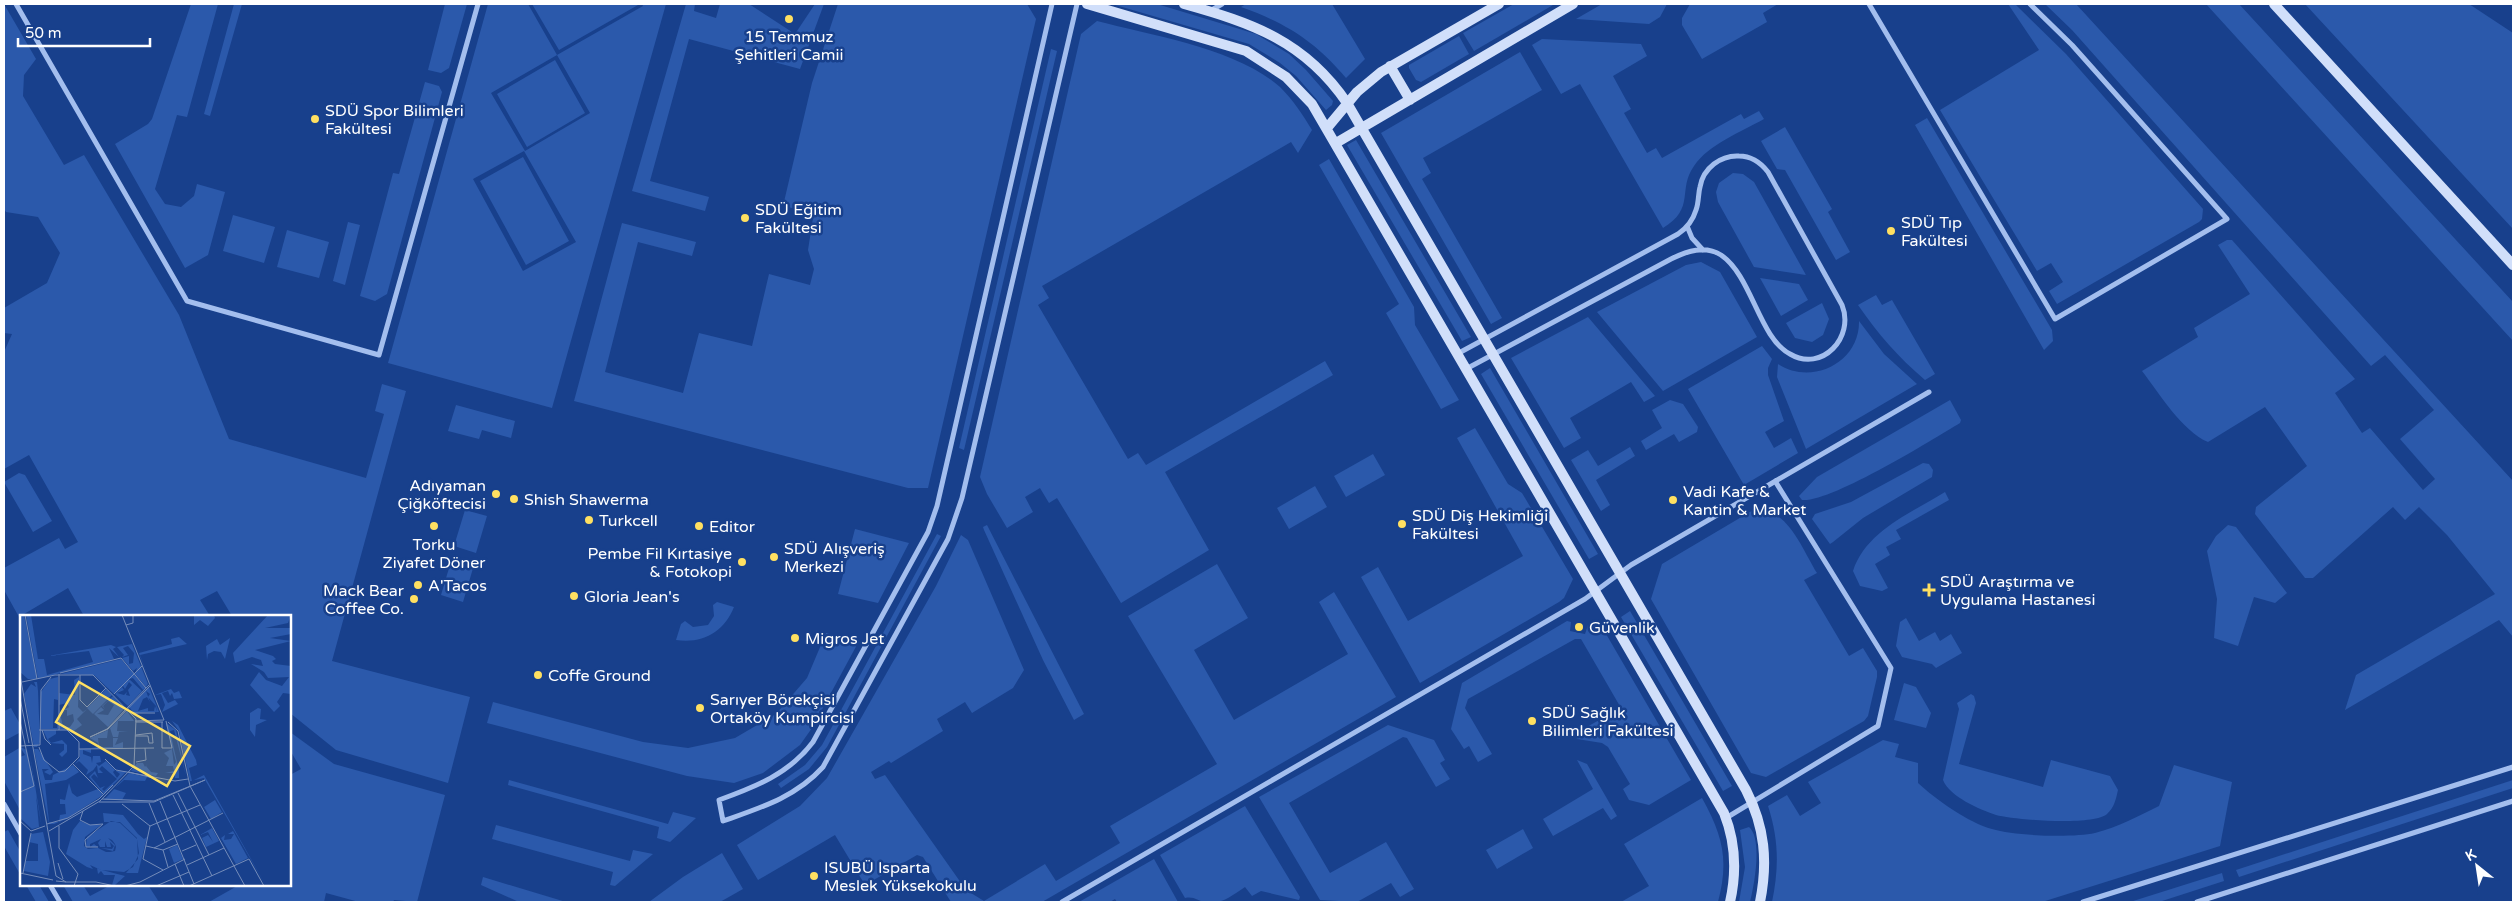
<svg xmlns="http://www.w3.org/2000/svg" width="2517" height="906" font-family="'Varela Round',sans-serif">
<rect width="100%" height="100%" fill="#18408c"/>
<!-- green -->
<path fill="#2b59ab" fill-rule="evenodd" d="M4 4 36 59 24 75 23 96 64 165 84 155 179 315 229 439 366 478 384 414 375 411 382 384 406 391 332 661 470 697 448 783 336 750 290 713V616H232L217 591 200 600 210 616H84L68 588 19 617 4 590V568L59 538 65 549 78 542 29 455 4 469V352L12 334 4 333V308L47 283 60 253 38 217 6 212 4 209Z
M191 4H218L187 117 177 115 155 189 165 204 181 207 194 196 197 184 225 192 208 255 185 268 115 144 148 124 152 119Z
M234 4H242L210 116 204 114Z
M445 4H467L449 68 441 73 428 70Z
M488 4H528L557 55 643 6 642 4H666L552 408 388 363ZM557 55 590 113 525 151 491 93ZM524 151 576 242 523 271 473 179Z
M532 4H638V5L559 50Z
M686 4H695L694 11 716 18 720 4H749L795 34 815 4H824L800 69 689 39 650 181 709 197 705 211 632 191Z
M838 4H1027L1036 19 928 488H908L574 401 622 223 696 242 692 256 638 242 605 372 683 393 699 333 752 346 769 274 810 285 814 269 808 250 813 218 810 212 783 206 812 83Z
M1112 4H1157L1256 34 1289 54 1306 70 1333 101 1332 105 1326 110 1296 76 1280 63 1249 44Z
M1246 4H1332L1365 59 1346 78C1315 41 1286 23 1241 7Z
M1514 4 1553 5 1474 51 1463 33Z
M1602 4H1667L1660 17 1649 24 1576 19Z
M1690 4H1778L1763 13 1767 22 1702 59 1682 25V18Z
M2008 4H2015L2066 54 2203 209 2202 219 2199 222 2057 304 2049 291 2063 282 2051 263 2037 271 1940 110 2039 50Z
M2045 4H2076L2513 481V637L2499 620 2345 710 2356 675 2495 594 2447 535 2419 507 2405 520 2393 507 2313 578H2305L2255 514 2256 507 2307 466 2265 407 2208 442C2182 431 2159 393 2142 371L2198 337 2194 328 2250 294 2218 245 2227 240H2232L2355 379 2335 393 2362 433 2370 428 2423 490 2435 479 2400 439 2434 410 2385 355 2371 366 2072 30Z
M2206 4H2239L2513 302V341Z
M2305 4H2469L2513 33V229Z
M1097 21C1153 36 1236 48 1280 87 1293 100 1303 115 1312 130L1298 153 1291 142 1042 286 1049 298 1038 305 1128 459 1138 453 1146 465 1325 361 1333 375 1165 472 1209 550 1121 603 1057 498 1049 503 1040 488 1025 497 1033 512 1007 528 987 494 980 477 1081 34Z
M1459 36 1469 54 1421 82 1416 80 1409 68V65Z
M1542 39 1641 44 1647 56 1613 76 1631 109 1624 113 1647 153 1656 148 1662 158 1741 114 1744 119 1759 111 1764 119C1741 132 1709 144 1694 166 1677 190 1696 208 1663 228L1580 84 1561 94 1532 45Z
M1051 49 1057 51 964 450 959 448Z
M1520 52 1542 90 1423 158 1431 173 1422 179 1502 318 1491 324 1381 133Z
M555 60 585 113 527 147 497 94Z
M425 82 439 86 442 92 387 294 375 301 360 296 393 173 399 174Z
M1927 118 2052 330 2053 341 2044 350 1915 125Z
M1785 127 1832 209 1828 212 1850 252 1836 260 1785 170 1777 169 1761 141Z
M1356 140 1471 337 1462 341 1347 145Z
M523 157 569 241 526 265 480 181Z
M1329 159 1414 307 1415 325 1459 400 1441 409 1386 313 1399 304 1319 165Z
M1733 173 1743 174 1754 182 1806 275 1754 267 1718 202 1716 192 1719 183Z
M233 215 275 227 264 263 223 251Z
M348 222 360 225 345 285 333 281Z
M287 230 329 242 319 278 277 267Z
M1701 262 1720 272 1757 337 1663 391 1597 312 1686 265Z
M1760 278 1799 284 1808 300 1781 316Z
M1876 295 1882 305 1892 300 1935 374 1925 380C1898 357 1878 334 1858 305Z
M1822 303 1829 319 1823 335 1812 342 1795 338 1786 323Z
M1588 317 1655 396 1644 402 1631 382 1570 418 1581 438 1564 448 1511 358Z
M1859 321 1884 354 1917 384 1806 449 1777 377 1778 364C1811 386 1860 363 1859 321Z
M1762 346 1772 359 1768 368V375L1784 421 1765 432 1774 448 1791 438 1798 453 1744 485 1688 389Z
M1490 368 1598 554 1589 559 1481 374Z
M1670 400 1683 404 1698 427 1697 432 1679 442 1674 434 1646 450 1641 441 1662 428 1652 410Z
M1950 400 1961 420 1960 423C1932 440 1830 503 1802 500L1799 496 1817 477Z
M456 405 515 421 511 438 482 430 479 439 448 431Z
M1475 428 1508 484 1522 493 1573 579 1564 598 1559 602 1420 683 1361 577 1378 567 1408 621 1523 556 1457 438Z
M1630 447 1635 456 1596 480 1610 505 1601 511 1571 460 1588 450 1598 466Z
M1373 454 1385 475 1346 497 1334 476Z
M1923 463 1929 464 1933 470 1932 477 1863 518 1833 542 1830 544 1812 519 1815 514 1851 502Z
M19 473 25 475 52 521 33 532 4 482Z
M1315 486 1327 507 1289 529 1277 508Z
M1945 492 1949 500 1896 530 1901 539 1886 547 1890 555 1875 564 1888 588 1882 591 1860 586 1853 571C1866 531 1911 513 1945 492Z
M1755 509C1788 508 1802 549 1817 573L1804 580 1849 656 1863 648 1877 671V677L1868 716 1864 721 1766 777 1751 773 1651 599 1662 564Z
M465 510 487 516 476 553 454 546Z
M987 525 1084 714 1074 720 1043 660 984 530 983 527Z
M2228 525 2236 527 2287 593 2275 603 2254 597 2238 646 2214 638 2217 599 2207 551 2216 536Z
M855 529 909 543 878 603 838 594Z
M937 534 941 536 827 747 809 769 781 788 778 784 805 765 822 745Z
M961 535 968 540 1024 670 1013 688 972 713 965 702 937 719 943 731 891 763 889 761 871 772 875 779 885 775 966 890 984 901 1045 864 1056 881 1120 843 1110 826 1217 764 1128 616 1217 564 1248 618 1194 650 1234 720 1348 654 1319 602 1334 592 1396 697 1042 902H951L923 857 917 855 865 885 835 835 758 880 737 845 800 806 827 778 936 586Z
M452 558 474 565 463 602 441 595Z
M717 602 734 607C724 632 703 644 676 640L681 624 685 621 693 627 708 625 714 616 713 605Z
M1630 611 1732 786 1723 791 1621 617Z
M1906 618 1919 641 1935 632 1940 641 1951 634 1962 653 1936 668 1932 664 1902 657 1896 646 1900 622Z
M1567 621 1571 622 1570 631 1585 634 1588 625 1602 627 1691 780 1649 805 1629 800 1623 789 1630 784 1608 747 1602 743 1577 739 1574 734 1621 708 1581 639H1575L1468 699 1465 708 1492 754 1478 762 1469 746 1464 749 1451 729 1462 683Z
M826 633 859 641 812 728 800 745 763 773 734 783 687 776 487 723 493 702 643 742 688 748 735 738 776 714 807 678Z
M1904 683 1916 687 1931 713 1926 728 1894 720Z
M1971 694 1974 696 1976 703 1959 764 2043 787 2051 760 2110 776 2118 790C2116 799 2114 808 2107 814 2094 826 2014 820 1996 815 1979 809 1950 797 1943 780L1959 709 1957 703Z
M11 708 21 726V732L4 741V711Z
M1388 725 1434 740 1445 760 1440 763 1450 779 1436 787 1407 738 1403 737 1289 803 1330 873 1386 842 1414 889 1400 897 1391 883 1357 902 1320 900 1259 797Z
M290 732 334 764 445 795 417 902 394 900 393 902H359L326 893 324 902H209L239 885H290V775L301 769 290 750Z
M1883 740 1899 744 1895 757 1918 763V783C1935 799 1969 823 1992 829 2015 836 2072 838 2095 833 2118 827 2139 816 2159 806L2174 765 2232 782 2220 846 2042 902H1772C1779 868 1779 840 1768 806L1787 795 1800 816 1821 803 1808 782Z
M21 747V773L19 775 21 779V812L4 781V757Z
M1577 760 1587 764 1617 816 1611 820 1603 808 1553 836 1543 819 1593 789Z
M509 780 668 824 673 812 696 818 670 842 657 838 659 827 508 785Z
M2513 780V788L2239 877 2236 870Z
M1702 798C1723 836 1729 860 1718 902H1621L1649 886 1624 844Z
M1245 806 1300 897 1299 900 1261 891 1252 896 1245 887C1231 896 1222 905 1205 902 1198 901 1194 896 1185 898L1160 855Z
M496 825 630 861 633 850 653 854 615 886 610 885 613 872 492 839Z
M1749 827C1763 839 1754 886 1750 902H1739L1745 867 1740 830Z
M1523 829 1533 848 1497 869 1486 850Z
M8 830 21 853V876L4 846V832Z
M722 853 743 889 720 902H649L683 877Z
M1154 859 1178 902H1117L1115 899 1110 902H1079Z
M2222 873 2224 881 2159 902H2130Z
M483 877 566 902H519L481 885Z
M26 885H39L49 902H36Z
M63 885H83L90 896 111 885H148L159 902H73Z"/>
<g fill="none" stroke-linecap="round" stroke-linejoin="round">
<!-- street -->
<path stroke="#a3beee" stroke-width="5" d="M16 4 187 301 379 355 478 4
M1052 4 937 506 928 532 813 742C789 774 755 787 719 800L723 821C760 808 796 797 823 767L948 539 962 498 1077 4
M1869 4 2055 319 2227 219 2072 45 2030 4
M1210 11 1222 4
M1687 226 1692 238 1703 250
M1457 354 1678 234C1687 228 1693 220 1696 210 1699 202 1698 194 1700 187 1703 168 1721 155 1739 156 1751 156 1761 163 1768 172L1842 305C1855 337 1822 373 1790 354 1759 338 1752 276 1721 255 1705 245 1687 251 1671 259L1466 369
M4 804 21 834
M1726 818 1878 726 1891 668 1775 481
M50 885 60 902
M1062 902 1585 599 1631 565 1929 392
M2083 902 2513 767
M2197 902 2513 801"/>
<!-- secondary -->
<path stroke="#d1dffa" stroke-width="10" d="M1087 4 1246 51 1286 77 1312 104 1724 813C1736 843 1737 871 1730 902
M1184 4C1252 23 1305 41 1347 103L1746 790C1765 827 1768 862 1760 902
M2274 4 2513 265
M1390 66 1410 100
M1327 128 1357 92 1381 72 1499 4
M1336 143 1573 4"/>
</g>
<!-- markers -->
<g fill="#ffe061" stroke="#18408c" stroke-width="2">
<circle cx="789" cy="19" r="5"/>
<circle cx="315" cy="119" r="5"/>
<circle cx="745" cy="218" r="5"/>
<circle cx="1891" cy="231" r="5"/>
<circle cx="496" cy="494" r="5"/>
<circle cx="514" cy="499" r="5"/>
<circle cx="1673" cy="500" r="5"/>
<circle cx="589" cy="520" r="5"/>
<circle cx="1402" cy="524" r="5"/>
<circle cx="434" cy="526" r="5"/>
<circle cx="699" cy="526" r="5"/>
<circle cx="774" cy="557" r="5"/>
<circle cx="742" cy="562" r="5"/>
<circle cx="418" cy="585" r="5"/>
<path d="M1926.5 582.5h5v5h5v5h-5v5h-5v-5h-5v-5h5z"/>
<circle cx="574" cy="596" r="5"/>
<circle cx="414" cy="599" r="5"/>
<circle cx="1579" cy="627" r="5"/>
<circle cx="795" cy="638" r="5"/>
<circle cx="538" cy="675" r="5"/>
<circle cx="700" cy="708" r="5"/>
<circle cx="1532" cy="721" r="5"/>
<circle cx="814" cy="876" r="5"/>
</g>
<g text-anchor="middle" stroke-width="5" stroke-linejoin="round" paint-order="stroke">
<!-- poi labels -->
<g font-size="16" fill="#fff" stroke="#18408c" text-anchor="start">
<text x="789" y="42" text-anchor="middle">15 Temmuz<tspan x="789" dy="18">Şehitleri Camii</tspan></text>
<text x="325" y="116">SDÜ Spor Bilimleri<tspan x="325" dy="18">Fakültesi</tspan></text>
<text x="755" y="215">SDÜ Eğitim<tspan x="755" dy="18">Fakültesi</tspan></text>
<text x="1901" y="228">SDÜ Tıp<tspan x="1901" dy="18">Fakültesi</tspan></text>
<text x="486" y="491" text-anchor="end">Adıyaman<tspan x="486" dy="18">Çiğköftecisi</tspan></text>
<text x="1683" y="497">Vadi Kafe &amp;<tspan x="1683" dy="18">Kantin &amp; Market</tspan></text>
<text x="524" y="505">Shish Shawerma</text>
<text x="1412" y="521">SDÜ Diş Hekimliği<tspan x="1412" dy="18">Fakültesi</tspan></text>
<text x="599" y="526">Turkcell</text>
<text x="709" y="532">Editor</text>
<text x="434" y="550" text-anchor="middle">Torku<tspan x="434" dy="18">Ziyafet Döner</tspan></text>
<text x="784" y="554">SDÜ Alışveriş<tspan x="784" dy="18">Merkezi</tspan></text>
<text x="732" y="559" text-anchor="end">Pembe Fil Kırtasiye<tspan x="732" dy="18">&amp; Fotokopi</tspan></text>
<text x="1940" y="587">SDÜ Araştırma ve<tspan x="1940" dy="18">Uygulama Hastanesi</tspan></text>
<text x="428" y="591">A'Tacos</text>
<text x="404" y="596" text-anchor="end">Mack Bear<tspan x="404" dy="18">Coffee Co.</tspan></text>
<text x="584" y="602">Gloria Jean's</text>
<text x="1589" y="633">Güvenlik</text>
<text x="805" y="644">Migros Jet</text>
<text x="548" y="681">Coffe Ground</text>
<text x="710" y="705">Sarıyer Börekçisi<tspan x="710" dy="18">Ortaköy Kumpircisi</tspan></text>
<text x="1542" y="718">SDÜ Sağlık<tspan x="1542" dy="18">Bilimleri Fakültesi</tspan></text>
<text x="824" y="873">ISUBÜ Isparta<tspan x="824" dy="18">Meslek Yüksekokulu</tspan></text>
</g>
</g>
<!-- overview -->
<g transform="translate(20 615)">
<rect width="271" height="271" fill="#18408c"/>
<path d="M0 0H4L17 64H8L0 57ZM6 0H11L18 44H24L27 60 73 47 69 36 28 41 91 30 96 32 93 34 99 42 89 33 94 44 18 64ZM174 0H194L195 3 188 11 180 5 174 10ZM248 0H271L268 8 245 13H271V19L250 23 271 26 235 35 253 41 256 44 252 46 255 49 271 51V79L263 78 257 87 260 91 254 97 230 70 239 57 246 65 262 71 269 62 248 63 244 57 231 49 243 51 241 45 232 42 215 48 213 38ZM159 22 167 29 120 40 131 69 115 28 119 38 152 29 151 24ZM210 23 205 44 201 37 194 36 188 39 187 45 186 31 197 24 200 30ZM112 29 128 69 126 72 115 59 117 53 113 56 102 43 109 41V49L113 48 114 38 108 31 103 33 108 40 102 42 104 40 97 32ZM101 44 126 73 123 75 113 63 109 64 122 76 108 91 95 79 102 72 104 75 97 78 104 80 107 77 106 80 110 81 108 75 112 70 109 67 105 74 103 71 94 79 74 60 41 59ZM38 62V92V85L34 84 33 113H37L38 104V114H21V77L30 64ZM59 62 58 92 63 97 67 94 57 104 62 110 51 118V115L39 114 40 98 43 112H50L54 106 53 99 47 101V95H44L49 92 47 88 39 90V78L55 80 54 65ZM14 67H17L18 76 20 127 17 132H14L4 79 11 69 16 72ZM129 72 139 97 114 98 109 92ZM126 76 130 79 128 82 136 91 137 97 135 91 134 96H128V93L118 96 123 84 127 82 130 87ZM86 74 92 80 73 99 67 93ZM151 74 154 78 159 76 162 83 154 84 152 78 150 81 148 76 142 78 148 88 155 85 158 89 142 97 145 90 141 79 135 80ZM93 81 104 94 88 112 74 99 81 92 84 95 77 99 88 100 94 90 88 86 83 91 85 94 82 91ZM238 93 241 94 240 104 247 105 236 110 235 122 230 115V98ZM107 96 114 106H98L97 116 108 117H99L98 122H93L90 113ZM152 106 158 110 176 145 177 150 169 153 172 166 184 160 246 271 184 163 170 166 159 116ZM146 108 156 115 166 161 154 115 150 116 159 156V163H155L154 158H145L154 156 153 151H146L149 143 144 138 152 134 154 150 156 147ZM23 115H36V119L28 124 31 128 42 125 47 130V137L42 142 39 139 44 135V129L29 128ZM88 115 87 123H78L79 132H93V123H98L95 130 103 127V133H71L78 132V128L70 123ZM0 132 7 135 15 174 9 134 22 213 16 180 19 212 12 214 0 203V142L5 140ZM14 134H18L33 157 30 160 24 157 29 154H22L25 165H32L33 160 53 150 59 157 46 165 25 169 29 207H39L40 200 46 199 45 189H40V184L45 185 49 168 52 178 57 182 78 174 83 180 46 204 34 209H29ZM60 134H71V138L63 135V139L71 142 72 148 73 141H80L81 147 76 148 79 151 86 146 95 155 93 157 97 163 100 159 96 156H107L84 179 69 162 75 156 78 163 74 159 71 162 80 173 85 171 82 174 84 176 97 164 82 151 79 154 83 158H78L77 150 68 162 73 155 66 160 68 155 59 146 55 149 60 143ZM117 148H123L125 152 128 148 126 151 131 157 138 158 136 161 111 156ZM109 158 127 162 125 166 104 165 94 174 106 178 102 185H84ZM195 185 202 197 191 204 184 192ZM83 198 103 200 118 219 124 224 127 222 118 258H106L118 244 117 223 100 207H84ZM60 206 70 210H81L65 222 64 231 68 234 78 233 86 237H90L95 236 96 232 95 229 92 225 88 223 95 230 93 236 81 233 92 234 94 231 90 227 91 232H87L85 226V232H80L78 228 81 224 70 229V232L74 229 78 232H66L67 222 91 206 100 208 117 224 119 238 113 252 104 257 82 255 105 261 95 270H92L95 260H84L81 256 78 259 77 253 81 255 70 250 73 254 67 252 46 239 53 215ZM192 213 199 226 186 232 182 223 188 220 193 227 188 217 180 220ZM213 216 228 243 216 249 201 223 205 220 204 225 211 224 214 219H208ZM23 217 30 247 28 261 4 256 5 246H18V229L9 227 11 219ZM157 230 163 244 154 248 149 234Z" fill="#2b59ab" fill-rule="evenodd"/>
<path fill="none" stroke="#748cba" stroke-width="1" d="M5 0 17 64M102 0 144 105M106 10 113 8V0M40 58 101 43 126 73M0 60 36 261M60 60V85L67 92 86 73M2 67 35 60H73L116 104 114 151 80 186 29 216M129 70 87 114 70 122 88 114 130 71M94 79 122 51M0 83 9 128M112 98H135M0 106 14 171 0 177M115 106 144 105M116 107H143M142 107V133H152L146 106M148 107 158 116 170 171 225 271M22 115 25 124 31 130M39 115V59M115 121H128L129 128H133L132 118 116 120M0 131 20 130 21 75 31 62M19 132 24 145 39 157 45 156 59 142V127L47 115H19M59 134 134 133M85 144 96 155 155 166 168 164M116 147 126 145 125 133M53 149 84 180M109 157 133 163M158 178 189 240M153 180 192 261M140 186 174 269M79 187H134L185 165 134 186 82 184M129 188 145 227M102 189 130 211M63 196 60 205 70 210 83 209 65 225 66 232H78M0 206 11 216 25 211M27 209 48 203 79 184 93 170M39 211V233L58 259 54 271M130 211 123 244 143 255M130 211 180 190M126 231 143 235 158 229M134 233 203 198M143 235 148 252M162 236 176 230M38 248 43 264M155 249 164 271M167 250 204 233M0 258 33 265M3 258 11 218M36 266 46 267 36 261M46 267H76L95 271M105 271 120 267 165 244M136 271 169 257M169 271 229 244 244 271"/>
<path fill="#ffe061" fill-opacity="0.15" stroke="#ffe061" stroke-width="2.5" d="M59 67 170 131 147 171 36 107Z"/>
<rect width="271" height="271" fill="none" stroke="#fff" stroke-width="2.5"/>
</g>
<!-- border -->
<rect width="2517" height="906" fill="none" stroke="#ffffff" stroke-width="10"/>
<!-- north arrow -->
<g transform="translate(2477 866) rotate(330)" stroke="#18408c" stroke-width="4" paint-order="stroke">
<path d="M0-4L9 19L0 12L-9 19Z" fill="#ffffff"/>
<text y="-8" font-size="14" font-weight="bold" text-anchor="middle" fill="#ffffff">K</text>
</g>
<!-- scale -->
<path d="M18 38v8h132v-8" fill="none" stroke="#ffffff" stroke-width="2.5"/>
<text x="25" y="38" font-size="15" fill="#ffffff" stroke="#18408c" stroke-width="4" paint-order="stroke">50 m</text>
</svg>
